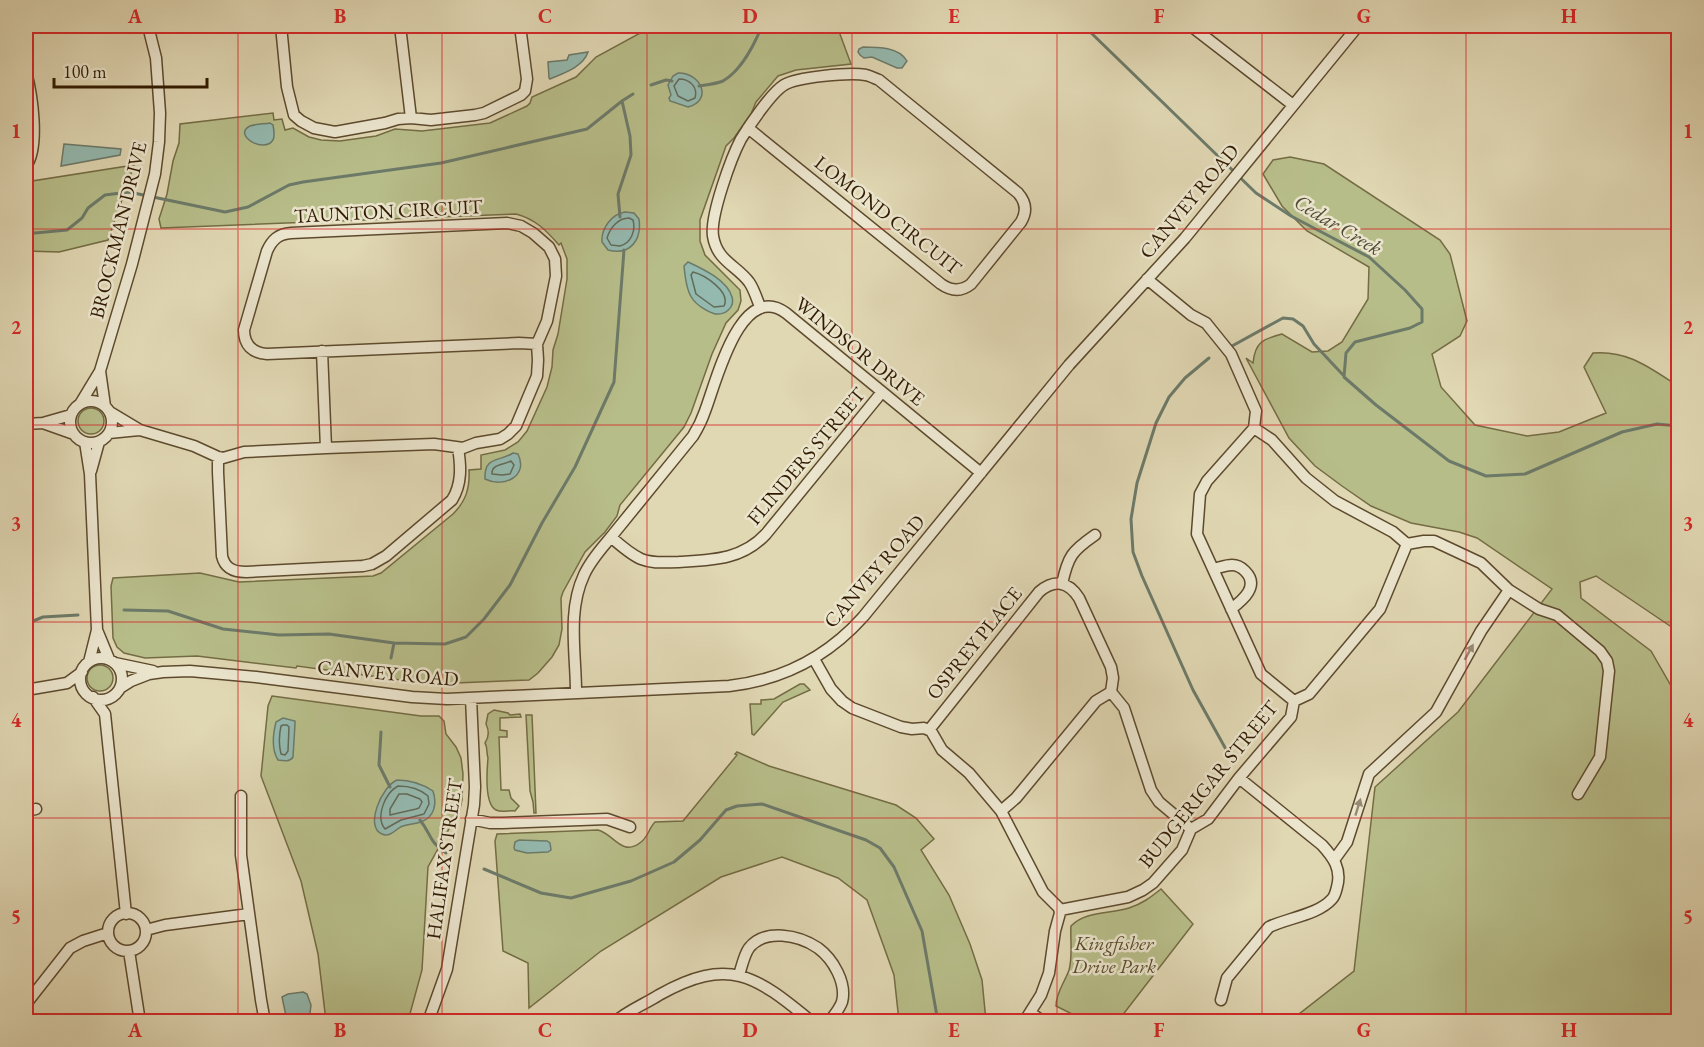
<svg xmlns="http://www.w3.org/2000/svg" width="1704" height="1047" font-family="'EB Garamond',serif">
<rect width="100%" height="100%" fill="#e0d7b3"/>
<filter id="stains"><feTurbulence type="fractalNoise" baseFrequency=".00333" numOctaves="4"/><feColorMatrix values="0 0 0 0 .2 0 0 0 0 .09 0 0 0 0 .02 0 0 0 .5 -.17"/></filter>
<radialGradient id="worn" r=".72"><stop offset=".6" stop-color="#630" stop-opacity="0"/><stop offset="1" stop-color="#630" stop-opacity=".3"/></radialGradient>
<!-- green -->
<path fill="#b7bd89" stroke="#746c44" stroke-width="1.5" d="M653 26H837L851 64 796 70 778 76 756 102 751 114 734 138 726 146 700 220V241L705 255 740 290 741 301 738 310 726 323 712 354 691 413 684 427 620 505 617 516 605 532 585 552 563 592 561 598 562 629 559 645 552 657 538 673 529 680 431 684 297 666 296 668 197 656 145 658 124 653 117 647 113 638 111 586 113 578 200 573 239 582 373 576 381 573 453 514C466 501 470 488 469 470L481 469V455L505 450 518 442 527 431 547 387 552 367 553 350 558 334 567 279V259L561 243 559 245C546 230 535 219 516 214L161 228 159 219 167 194 173 161 179 143 180 124 273 113 274 120 282 119 285 130 293 128 309 137 321 140 340 141 376 136 395 129 422 131 490 123 527 106 530 103 532 97 576 77 596 57Z
M1290 157 1324 164 1440 240 1450 254 1467 321 1460 336 1432 354 1441 387 1475 425 1527 436 1559 432 1606 413 1584 367 1593 353C1628 350 1650 368 1678 386V633L1670 626 1596 576 1580 582 1581 598 1651 651 1678 698V794L1677 802 1678 813V1021H1290L1354 971 1375 787 1458 712 1552 589 1477 538 1459 532 1411 523 1371 506 1342 486 1315 466 1289 438 1246 358 1253 363C1255 342 1263 339 1282 334L1312 352 1328 351 1342 342 1368 299 1369 267 1307 231 1282 206 1263 174 1273 160Z
M134 165 108 240 59 252 26 251V182Z
M78 421a13 13 0 1 1 26 0a13 13 0 1 1-26 0Z
M87 678a13 13 0 1 1 26 0a13 13 0 1 1-26 0Z
M800 684H804L810 690 783 702 754 735 752 734 750 704H761V700L774 699Z
M272 696 421 716H439L444 721 446 734 456 747 461 758 463 774 462 800 460 809 428 867 422 970 408 1021H326L318 954 301 881 261 776 268 706Z
M494 710 508 713 510 715 520 714 521 717 500 718V730L507 731V737H499L501 790H509L511 798 519 806 515 811C509 810 502 813 496 810 484 804 487 769 488 758 486 752 488 748 485 743 489 737 489 730 486 724L488 714Z
M526 715H532L536 813H534L533 802 530 791Z
M737 752 769 766 896 805 916 818 934 839 921 850 949 895 970 944 982 980 986 1021H899L894 975 867 900 838 878 782 857 721 877 601 951 529 1008 528 963 503 951 495 841 497 834 598 830C613 833 622 858 641 842 648 837 649 828 655 822L683 821 737 755 735 754Z
M1161 889 1193 924 1118 1021H1086L1056 1006C1056 992 1065 982 1069 970 1073 956 1070 940 1071 926 1085 911 1110 914 1129 908 1142 904 1151 897 1161 889Z"/>
<!-- water -->
<path fill="#94b9af" stroke="#6c7a69" stroke-width="1.5" d="M863 47C878 47 899 47 907 61L902 68H897L872 57 864 58 860 55 858 52 859 49Z
M588 52C583 67 564 73 550 79L549 78 548 62 567 60 569 55Z
M678 73C700 72 714 100 688 107L670 101 669 98 671 95 668 85 673 76Z
M270 123 273 125C274 130 275 136 273 140 264 154 232 135 250 126 255 124 264 124 270 123Z
M64 144 121 149 120 155 61 166Z
M625 212 634 213 639 219C642 240 630 256 608 250L602 242C601 228 612 214 625 212Z
M688 262C703 269 727 280 732 297 735 308 725 315 715 314 708 312 696 305 692 298 686 290 685 276 684 266Z
M513 453 518 454C529 477 503 488 485 479 484 456 499 462 513 453Z
M283 718 295 721V724L293 757C290 762 284 761 278 760 271 749 273 734 276 722Z
M397 780C411 780 421 783 433 791 437 803 435 817 421 822 415 824 409 824 403 826 396 828 391 838 382 834 364 827 382 786 397 780Z
M519 840 547 841 550 843 551 850 548 852 527 853 515 850 514 848 515 842Z
M303 992 307 994 311 1005 309 1021H287L282 997 288 994Z"/>
<g fill="none" stroke-linecap="round" stroke-linejoin="round">
<!-- shore -->
<path stroke="#626a58" stroke-width="1.5" d="M679 79C690 79 698 87 695 98L688 101 678 96 674 86Z
M629 218 633 220C636 231 631 243 620 246L611 245 607 238C610 228 618 218 629 218Z
M693 272C705 275 731 292 724 306L714 307 696 294 691 275Z
M511 461 514 465 510 474 502 475 492 474C491 464 504 465 511 461Z
M283 725H287L289 727 288 751 285 755 281 754C279 746 279 735 281 726Z
M398 786C409 786 419 788 428 796L429 804 424 814 401 820 385 829C375 817 385 793 398 786Z
M399 794H407L420 799 422 802 419 808 416 809 390 815V809Z"/>
<!-- stream -->
<path stroke="#6c7a69" stroke-width="3" d="M1084 26 1256 193 1291 216 1369 257 1405 290 1422 309V322L1410 328 1355 342 1346 353 1344 377 1376 405 1449 461 1486 476 1525 474 1622 432 1657 424 1678 426
M651 85 666 80 672 81
M699 86C706 85 716 84 723 81 742 70 754 45 762 26
M620 217 618 194 631 155 630 136 622 101 633 94
M26 231 35 233 67 230 82 218 88 208 105 195 129 192 225 212 248 207 289 185 303 182 441 163 587 129 622 101
M1232 346 1283 318 1293 319 1303 326 1314 344 1344 376
M1209 358 1185 378 1169 397 1156 423 1137 483 1131 519 1133 552 1142 576 1193 690 1228 753
M124 610 168 611 223 629 279 635 329 634 394 643
M26 624 43 617 78 615
M391 658 394 643 445 644 466 637 484 619 510 585 542 523 575 467 614 382 624 250
M381 732 379 765 390 787
M420 820C432 835 428 841 446 853
M484 869 541 893 571 898 631 881 674 862 700 840 726 810 737 806 762 804 866 840 880 848 894 867 922 931 938 1022"/>
<!-- street casing -->
<g stroke="#5d4a2d" stroke-width="13">
<path id="street" d="M281 26 287 87 294 115 301 121 314 128 335 132 385 123 398 119 411 118 431 120 475 115 484 113 521 95 525 91 527 79 520 26
M400 26 411 118
M1191 26 1293 105
M26 72C32 94 40 147 26 166
M748 128 941 284C951 291 961 292 971 284L1021 222C1027 212 1026 202 1018 193L879 80C874 78 870 76 866 75 850 72 797 77 784 85 771 93 749 126 741 139 731 158 710 216 713 236 717 261 736 265 749 282 754 289 757 299 760 307
M507 223 521 226 533 233 549 247 555 259 556 276 547 321 537 344 519 343 267 354C252 353 244 345 244 330L267 251C272 240 278 234 291 233Z
M1147 279 1191 315 1206 323 1231 354 1256 411 1254 428 1272 440 1306 478 1335 501 1393 532 1407 544 1424 541H1434L1481 563 1509 590 1539 609 1557 615 1600 651 1607 661 1609 671 1600 757 1578 794
M322 351 326 448
M100 371 105 406
M70 422a21 21 0 1 1 42 0a21 21 0 1 1-42 0Z
M80 404 100 371 132 264 155 174 159 142 160 113 156 58 148 26
M110 412 140 430 194 446 218 457 223 458 244 452 326 448 434 444 463 448 476 443 500 439 508 434 516 426 537 376 538 360 537 344
M43 423 74 434
M26 424 43 423 71 415
M1254 428 1207 481 1200 494 1197 534 1261 674 1294 701
M109 433 139 430
M85 442 90 474 97 630 89 662
M218 457V472L222 556C225 569 234 572 246 572L363 566 372 564 386 556 452 500C462 484 461 466 458 448
M91 471 99 442
M611 537 693 436C698 428 702 420 705 411 716 383 740 280 786 313L981 473
M1213 569C1219 568 1225 565 1232 565 1237 565 1241 567 1245 571 1260 586 1243 600 1231 609
M1062 584C1068 556 1072 551 1095 535
M97 630 109 659
M80 679a21 21 0 1 1 42 0a21 21 0 1 1-42 0Z
M814 659 831 689 842 701 852 708 901 727 912 729 924 728 931 731 942 750 969 773 1001 811 1043 892 1059 908 1060 913 1055 931 1049 973 1041 995 1024 1022
M115 663 153 671
M120 688 131 681 149 674 163 672 190 671 256 677 412 697 447 699 729 686C782 680 828 656 863 617L1069 365 1185 238 1358 26
M26 690 67 683 82 672
M576 692C576 654 567 611 584 575 590 561 601 549 611 537 620 545 630 554 641 559 653 564 666 562 679 562 712 560 742 560 766 534L882 392
M93 697 105 714 126 914
M929 730 1039 592C1054 579 1068 581 1079 598L1111 667 1113 678 1111 692 1124 708 1151 790 1159 802 1191 829
M241 796V855L261 1000 265 1022
M26 811 36 809
M1001 811 1016 798 1096 701 1111 692
M471 819 490 823H502L607 819 630 827
M1334 860 1347 842 1369 774 1436 712 1481 631 1509 590
M1060 910 1128 897 1143 890 1153 883 1182 850 1191 829 1208 819 1239 778 1291 717 1294 701 1309 694 1380 609 1407 544
M108 932a19 19 0 1 1 38 0a19 19 0 1 1-38 0Z
M146 930 165 925 249 914
M129 951 140 1022
M739 975C742 966 744 955 749 948 765 928 799 935 818 948 833 959 847 983 842 1002 839 1010 834 1015 829 1022
M1221 1000 1227 978 1269 927C1287 918 1318 915 1332 899 1335 896 1336 891 1337 887 1342 869 1333 857 1322 845L1239 778
M26 1004 70 948 83 941 108 933
M1031 1013 1044 1022
M428 1022 447 969 474 805 475 787 471 698
M615 1022C627 1011 645 1004 659 995 729 956 755 975 812 1022"/>
</g>
<!-- street -->
<use href="#street" stroke="#ebe5ce" stroke-width="10"/>
</g>
<!-- one-way arrows -->
<defs><path id="oneway-solid" d="M-6-.8H1V-3.2L6.5 0L1 3.2V.8H-6Z" transform="scale(1.5)"/></defs>
<g fill="#978a71">
<use href="#oneway-solid" transform="translate(1469 652) rotate(-61)"/>
<use href="#oneway-solid" transform="translate(1358 807) rotate(-73)"/>
</g>
<!-- grid -->
<path fill="none" stroke="#d62828" stroke-width="1.5" stroke-opacity="0.55" d="M238 26V1022M442 26V1022M647 26V1022M852 26V1022M1057 26V1022M1262 26V1022M1466 26V1022M26 229H1678M26 425H1678M26 622H1678M26 818H1678"/>
<g text-anchor="middle" stroke-width="5" stroke-linejoin="round" paint-order="stroke">
<!-- street labels -->
<g font-size="20" fill="#311b00" stroke="#ebe5ce">
<text transform="translate(1189 201) rotate(-50)" y="7">CANVEY ROAD</text>
<text transform="translate(388 211) rotate(-3)" y="7">TAUNTON CIRCUIT</text>
<text transform="translate(888 215) rotate(38)" y="7">LOMOND CIRCUIT</text>
<text transform="translate(118 230) rotate(-76)" y="7">BROCKMAN DRIVE</text>
<text transform="translate(860 351) rotate(39)" y="7">WINDSOR DRIVE</text>
<text transform="translate(806 456) rotate(-50)" y="7">FLINDERS STREET</text>
<text transform="translate(874 571) rotate(-49)" y="7">CANVEY ROAD</text>
<text transform="translate(974 643) rotate(-51)" y="7">OSPREY PLACE</text>
<text transform="translate(388 673) rotate(5)" y="7">CANVEY ROAD</text>
<text transform="translate(1208 784) rotate(-51)" y="7">BUDGERIGAR STREET</text>
<text transform="translate(444 859) rotate(-82)" y="7">HALIFAX STREET</text>
</g>
<!-- park labels -->
<g font-size="20" font-style="italic" fill="#594c29" stroke="#ebe5ce">
<text x="1114" y="950">Kingfisher<tspan x="1114" dy="23">Drive Park</tspan></text>
</g>
<!-- water labels -->
<g font-size="21" font-style="italic" fill="#4f4a35" stroke="#ebe5ce">
<text transform="translate(1338 225) rotate(31)" y="7">Cedar Creek</text>
</g>
</g>
<!-- margin -->
<rect width="1704" height="1047" fill="none" stroke="#e0d7b3" stroke-width="66"/>
<!-- scale -->
<path d="M54 78v9h153v-9" fill="none" stroke="#311b00" stroke-width="3"/>
<text x="63" y="78" font-size="18" fill="#311b00" stroke="#ebe5ce" stroke-width="4.5" paint-order="stroke">100 m</text>
<rect x="33" y="33" width="1638" height="981" fill="none" stroke="#d62828" stroke-width="2"/>
<g font-size="20" text-anchor="middle" font-weight="bold" fill="#d62828">
<text x="135" y="23">A</text>
<text x="340" y="23">B</text>
<text x="545" y="23">C</text>
<text x="750" y="23">D</text>
<text x="954" y="23">E</text>
<text x="1159" y="23">F</text>
<text x="1364" y="23">G</text>
<text x="1569" y="23">H</text>
<text x="16" y="138">1</text>
<text x="1688" y="138">1</text>
<text x="16" y="334">2</text>
<text x="1688" y="334">2</text>
<text x="16" y="530">3</text>
<text x="1688" y="530">3</text>
<text x="16" y="727">4</text>
<text x="1688" y="727">4</text>
<text x="16" y="923">5</text>
<text x="1688" y="923">5</text>
<text x="135" y="1037">A</text>
<text x="340" y="1037">B</text>
<text x="545" y="1037">C</text>
<text x="750" y="1037">D</text>
<text x="954" y="1037">E</text>
<text x="1159" y="1037">F</text>
<text x="1364" y="1037">G</text>
<text x="1569" y="1037">H</text>
</g>
<rect width="100%" height="100%" filter="url(#stains)"/>
<rect width="100%" height="100%" fill="url(#worn)"/>
</svg>
